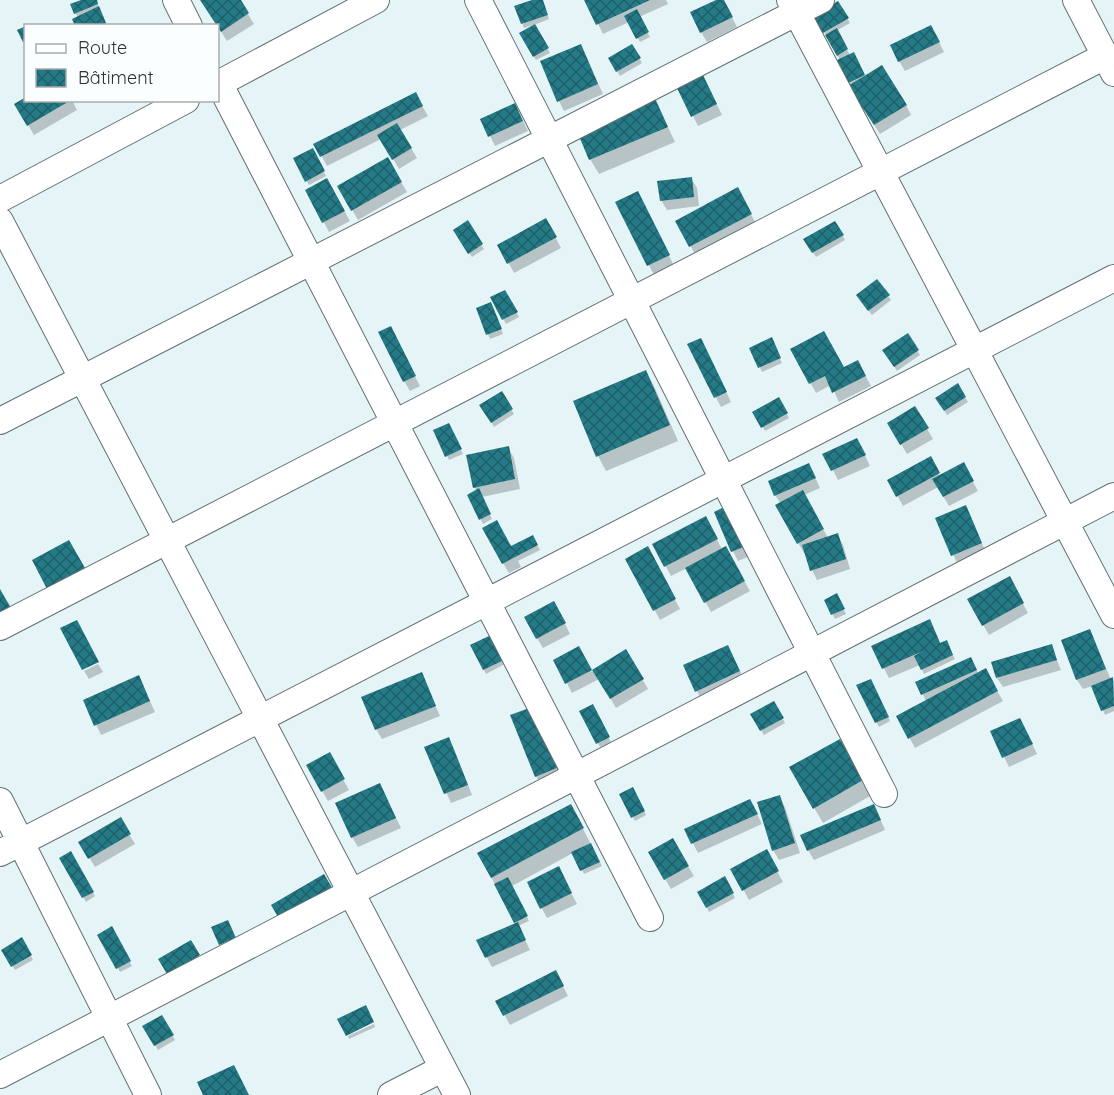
<svg xmlns="http://www.w3.org/2000/svg" width="1114" height="1095" font-family="Quicksand,sans-serif">
<defs>
<pattern id="building-cross-hatch" width="8" height="8" patternUnits="userSpaceOnUse" patternTransform="scale(1.5)"><rect width="8" height="8" fill="#247a86"/><path d="M0 0l8 8M0 8l8-8" fill="none" stroke="#1e5f68"/></pattern>
</defs>
<rect width="100%" height="100%" fill="#e5f4f6"/>
<!-- shadow -->
<path fill="#0003" d="M85 0H96L107 26H77L78 17 75 13Z
M201 0H239L254 24 227 41Z
M537 0H542L549 19 534 25 550 53 536 60 521 34 534 27 533 25 524 28 516 7Z
M586 0H666L668 4 639 17 650 37 640 42 629 22 603 34Z
M720 0H723L737 27 707 42 701 32Z
M838 3 850 23 836 31 850 55 856 58 865 77 906 105 911 115 880 134 856 97 839 60H840L815 16Z
M936 36 944 52 905 71 899 61Z
M632 46 642 63 620 76 610 58Z
M586 56 603 94 564 111 559 101Z
M708 87 722 115 698 126 679 88Z
M654 98 675 142 599 174 590 159Z
M26 100H72L77 110 34 135 16 105Z
M421 104 428 116 400 130 417 158 399 169 381 139 327 166 315 144Z
M515 105 528 131 495 146 490 136Z
M312 150 326 176 309 185 295 159Z
M387 159 407 192 358 220 339 187Z
M691 178 697 188 699 206 667 210 661 200Z
M327 180 350 221 329 232 307 191Z
M743 199 756 224 696 256 677 221Z
M617 203H643L674 266 654 275Z
M546 220 561 248 514 273 499 245Z
M467 222 484 249 472 257 455 231Z
M835 223 845 240 816 257 805 240Z
M877 281 891 300 872 315 860 300Z
M505 292 519 317 506 324 492 298Z
M493 308 503 334 490 339 478 309Z
M907 335 920 355 897 371 884 350Z
M394 336 420 386 410 391 404 381Z
M773 344 782 363 762 372 751 348Z
M689 345 706 350 731 402 721 407Z
M792 349 843 369 863 371 871 386 839 402 831 385 816 393Z
M646 372 654 386 678 441 606 471 598 456Z
M957 385 968 402 947 415 937 398Z
M501 393 514 414 494 427 481 405Z
M778 399 789 418 765 431 754 412Z
M915 408 933 439 907 454 889 424Z
M451 429 463 454 449 460 447 456Z
M508 448 514 458 520 489 482 497 492 519 483 524 469 496 477 491 474 487Z
M862 449 870 466 838 480 825 454Z
M930 458 940 476 963 464 978 491 949 506 938 487 903 506 889 480Z
M814 475 820 488 804 495 828 538 837 535 843 545 850 569 817 580 812 570 806 552 804 553 777 506 781 504 775 495Z
M728 507 750 556 738 561 733 551Z
M971 517 986 553 958 565 937 519Z
M705 518 722 549 725 548 750 591 711 612 687 568 671 576 654 545Z
M533 537 540 550 518 561 521 567 509 573 503 563Z
M647 548 680 609 660 620 627 559Z
M1009 578 1028 613 989 635 969 600Z
M836 595 846 614 835 619 826 601Z
M559 612 570 634 543 648 537 638Z
M1090 630 1111 680 1112 679 1114 682V711L1105 715 1092 686 1083 689 1077 680 1063 641Z
M935 631 941 645 946 642 955 659 924 674 920 665 889 678 873 647Z
M490 636 505 664 486 674 472 646Z
M1051 646 1061 670 1003 687 997 678Z
M578 648 592 672 626 651 648 689 616 708 599 679 572 693 555 660Z
M733 657 745 681 702 701 697 691Z
M98 664 103 672 89 679 84 671Z
M976 668 978 673 985 670 1003 701 915 748 898 716 926 701 917 682Z
M421 674 440 716 382 739 376 729Z
M139 677 155 712 101 735 85 701Z
M873 685 890 721 879 727 858 686Z
M774 703 785 723 764 735 752 715Z
M592 706 611 742 600 747 581 712Z
M534 708 564 777 542 786 536 776Z
M1025 729 1037 754 1009 767 992 732Z
M840 741 870 796 823 823 791 768Z
M426 747 454 749 472 795 451 803Z
M329 754 349 790 328 801 308 766Z
M380 785 401 828 358 847 352 837Z
M633 789 646 815 635 821 621 795Z
M779 797 785 807 800 853 779 860 773 850Z
M755 810 762 824 698 853 686 830Z
M879 816 885 830 814 860 808 850Z
M120 819 135 844 95 867 80 842Z
M579 821 602 866 584 874 573 853 512 886 529 921 518 926 530 950 492 967 478 941 516 924 479 854Z
M672 840 694 876 671 889 650 853Z
M766 851 783 882 749 900 732 869Z
M71 853 95 896 86 902 61 858Z
M562 876 577 904 547 918 529 883Z
M725 878 735 898 709 912 699 892Z
M111 928 132 966 120 972 99 935Z
M22 939 33 960 15 970 3 950Z
M190 942 204 966 174 983 160 960Z
M561 982 568 996 510 1025 497 1001Z
M162 1017 175 1040 158 1050 144 1026Z
M374 1024 375 1027 349 1039 348 1036Z"/>
<!-- building -->
<path fill="url(#building-cross-hatch)" d="M81 0H97L98 4 74 14 70 4Z
M200 0H241L249 13 221 32Z
M532 0H543L548 15 521 24 514 6Z
M584 0H650L596 25Z
M716 0H724L733 17 700 33 690 12Z
M838 1 849 18 823 33 813 16Z
M99 6 106 23 101 26H75L72 19Z
M637 9 649 32 636 39 624 16Z
M535 24 549 48 533 57 519 33Z
M931 25 940 42 898 62 890 45Z
M26 26V41L23 42 17 30Z
M837 28 848 49 837 56 825 35Z
M581 44 598 84 557 102 540 61Z
M632 44 641 58 616 72 608 58Z
M854 52 865 75 848 83 837 60Z
M882 65 907 105 874 125 848 86Z
M703 75 717 104 691 117 677 88Z
M416 92 423 106 320 157 313 144Z
M654 96 668 127 589 160 576 129Z
M26 97V100H71L27 126 14 104Z
M515 103 523 121 488 137 480 119Z
M397 123 412 148 392 160 377 135Z
M313 148 325 171 305 182 293 158Z
M388 157 402 182 351 211 337 186Z
M692 177 694 197 660 201 657 181Z
M327 178 345 211 322 223 305 190Z
M738 187 752 214 689 247 675 221Z
M638 191 670 255 647 266 615 202Z
M546 218 557 237 507 264 497 245Z
M468 220 483 244 468 254 453 230Z
M835 221 844 235 812 253 803 239Z
M877 279 890 295 868 311 856 295Z
M505 290 518 312 502 320 490 297Z
M491 302 502 329 486 335 476 308Z
M391 326 416 376 403 382 378 332Z
M824 331 844 367 858 360 866 376 832 393 825 376 809 384 790 349Z
M908 333 919 350 894 367 882 350Z
M772 337 781 358 758 368 749 348Z
M701 338 727 392 714 398 687 344Z
M646 370 670 425 596 457 573 401Z
M958 383 966 397 944 411 935 398Z
M502 391 513 409 491 423 479 405Z
M779 397 788 413 761 428 752 412Z
M915 406 929 428 900 445 887 423Z
M449 423 462 449 445 457 433 430Z
M857 438 866 455 831 471 822 454Z
M509 446 515 479 473 488 466 455Z
M931 456 940 473 896 497 887 480Z
M964 462 974 481 943 497 932 479Z
M809 463 816 478 774 496 768 481Z
M479 488 491 514 479 520 467 495Z
M803 490 824 529 797 544 775 505Z
M728 505 746 546 731 552 714 512Z
M966 505 982 543 951 556 935 518Z
M706 516 718 539 664 567 652 544Z
M497 520 511 546 533 535 538 545 502 564 482 528Z
M838 533 846 559 810 571 802 545Z
M69 540 85 568 47 589 32 560Z
M648 546 676 599 653 611 625 559Z
M726 546 745 581 704 603 685 568Z
M1010 576 1024 603 982 626 967 599Z
M0 589 11 608 0 614Z
M837 593 845 609 831 615 824 600Z
M554 601 566 623 536 639 524 617Z
M930 619 940 643 947 640 953 655 921 670 914 656 923 651 882 669 871 646Z
M77 620 99 662 82 670 60 628Z
M1090 629 1106 669 1076 680 1061 640Z
M491 635 504 660 483 670 470 645Z
M1052 644 1057 660 996 678 991 662Z
M728 645 740 671 695 692 683 665Z
M579 646 592 670 626 649 644 679 610 699 592 670 565 684 553 660Z
M971 657 977 670 921 695 915 682Z
M986 668 998 691 908 739 896 716Z
M422 672 436 706 375 730 361 697Z
M139 675 150 701 94 726 83 700Z
M1113 677 1114 706 1101 711 1091 686Z
M871 679 889 717 875 723 856 685Z
M774 701 784 718 760 731 750 714Z
M593 704 610 737 596 744 579 711Z
M535 706 559 767 535 777 510 715Z
M1020 718 1033 744 1002 758 990 731Z
M449 737 468 785 444 794 424 747Z
M840 739 863 780 813 809 789 767Z
M330 752 345 779 321 792 306 765Z
M380 783 396 818 351 838 335 803Z
M633 787 645 811 631 818 619 794Z
M780 795 795 843 772 851 757 802Z
M750 799 758 814 691 844 684 829Z
M571 804 584 828 491 878 477 853Z
M874 804 881 820 807 851 800 835Z
M121 817 131 834 88 859 78 842Z
M673 838 689 866 664 880 648 852Z
M591 843 600 862 580 871 571 852Z
M767 849 779 871 742 891 730 869Z
M71 851 94 892 82 898 59 858Z
M559 866 572 893 540 909 527 882Z
M324 874 334 891 281 922 271 905Z
M725 876 734 893 706 908 697 892Z
M508 877 528 916 514 923 494 884Z
M228 920 236 938 219 945 211 927Z
M518 922 526 940 485 958 476 940Z
M112 926 131 961 116 969 97 935Z
M22 937 32 955 11 967 1 950Z
M191 940 200 955 167 974 158 959Z
M556 970 564 986 503 1016 495 1001Z
M366 1005 374 1022 346 1036 337 1019Z
M162 1015 174 1035 154 1046 142 1026Z
M234 1065 249 1095H203L197 1082Z"/>
<g fill="none" stroke-linecap="round" stroke-linejoin="round">
<!-- minor casing -->
<g stroke="#627072" stroke-width="28">
<path id="minor" d="M176 0 189 26
M478 0 884 794
M790 0 1114 615
M1076 0 1114 73
M218 81 650 918
M218 84 376 0
M0 199 186 100
M0 221 457 1095
M0 421 821 0
M0 627 1105 56
M0 801 148 1095
M0 853 1114 278
M0 1075 1114 496
M391 1095 432 1074"/>
</g>
<!-- minor -->
<use href="#minor" stroke="#fff" stroke-width="26"/>
</g>
<!-- legend -->
<rect x="24" y="24" width="195" height="78" fill="#fbfeff" stroke="#a8acad" stroke-width="1.5"/>
<rect x="36" y="44" width="30" height="9" fill="#ffffff" stroke="#a8acad" stroke-width="1.5"/>
<text x="78" y="54" font-size="18" fill="#2c3233">Route</text>
<rect x="36" y="69" width="30" height="18" fill="url(#building-cross-hatch)" stroke="#a8acad" stroke-width="1.5"/>
<text x="78" y="84" font-size="18" fill="#2c3233">Bâtiment</text>
</svg>
